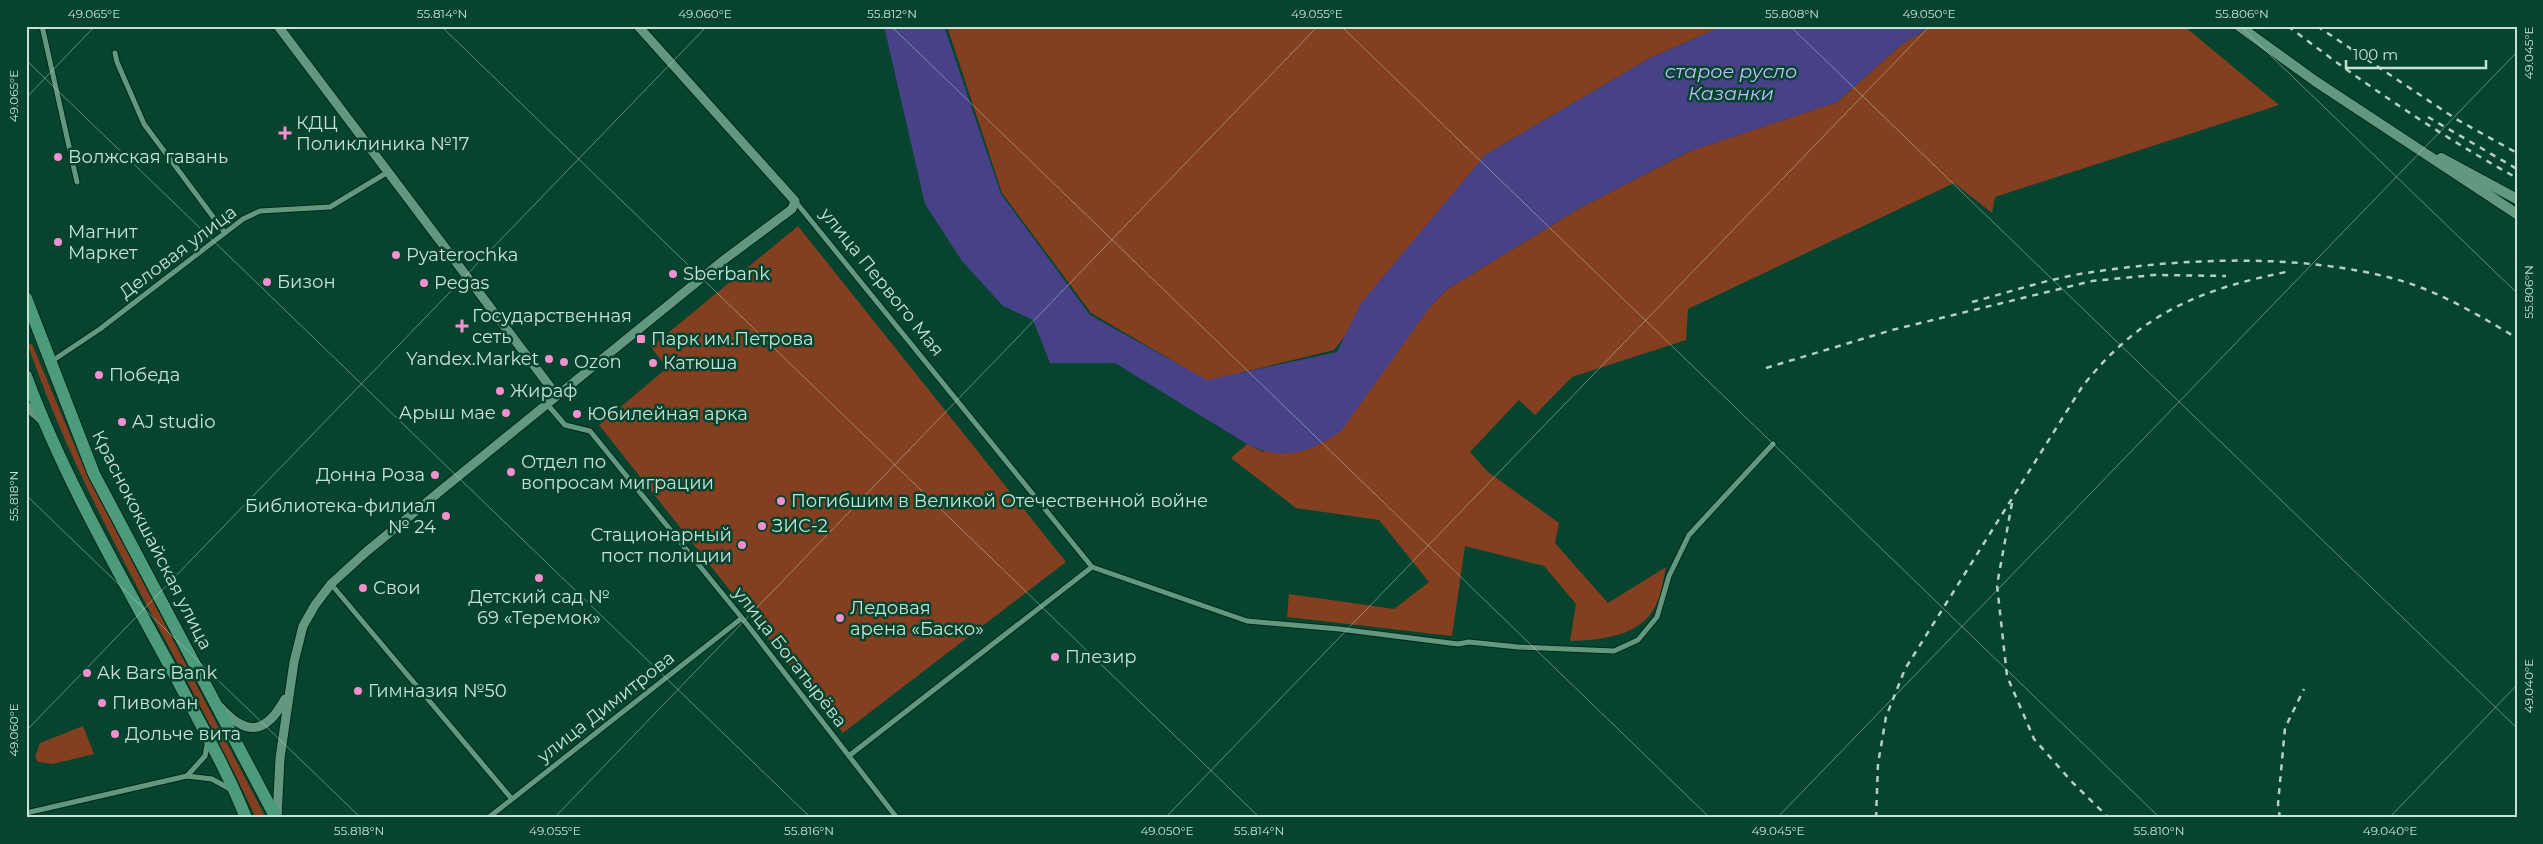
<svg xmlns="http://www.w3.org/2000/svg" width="2543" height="844" font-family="Montserrat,sans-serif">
<rect width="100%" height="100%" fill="#07442f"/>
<!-- green -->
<path fill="#833f1f" d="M947 26H1723L1650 58 1485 155 1334 350 1207 381 1091 313 1002 193Z
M1932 26H2184L2279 105 1995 197 1992 213 1954 183 1688 309 1686 340 1572 377 1535 415 1519 400 1470 452 1488 472 1559 523 1555 543 1608 603 1666 567C1663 579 1662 594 1656 605 1641 637 1600 640 1570 641L1576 604 1544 566 1465 546 1452 636 1287 617 1289 594 1394 609 1429 582 1379 520 1296 508 1231 458 1247 444 1263 452 1430 307 1446 290 1578 209 1690 151 1837 102 1902 44Z
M798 226 1066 562 843 733 599 425 667 368 651 347Z
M32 344 87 475 266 818H256C183 661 87 514 30 351L28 345Z
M83 726 94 754 53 764 38 762 35 757 40 743Z"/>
<!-- water -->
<path fill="#474188" d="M884 26H944L1001 194 1090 315 1207 380 1337 352 1361 303 1485 155 1650 58 1723 26H1932L1902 44 1837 102 1690 151 1578 209 1446 290 1430 307 1341 431C1310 453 1282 462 1247 444L1115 363H1050L1033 320 1003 306 962 261 925 204Z"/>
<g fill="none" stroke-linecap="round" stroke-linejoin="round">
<!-- minor casing -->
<g stroke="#002819" stroke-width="7">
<path id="minor" d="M42 26 77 182
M115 53 117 62 144 124 225 233
M795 201 1092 567
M52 361 100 329 243 219 260 211 330 207 388 172
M547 404 565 425 590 431 742 618 897 818
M1092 567 1247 621 1339 629 1458 644 1469 642 1518 647 1614 651 1638 640 1657 617 1669 576 1689 535 1773 444
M331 584 511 798
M850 755 1092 567
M187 776 205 756 207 745
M26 813 187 776 212 779 230 789
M488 818 742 618"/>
</g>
<!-- tertiary casing -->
<g stroke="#002819" stroke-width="11">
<path id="tertiary" d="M278 26 557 396
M26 406 41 419
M220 707C247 737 266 734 285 699
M277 818 280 758 294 662 303 626 315 605 331 584 366 552 450 483 725 259 792 209 795 201 638 26"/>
</g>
<!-- secondary casing -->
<g stroke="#002819" stroke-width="12">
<path id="secondary" d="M2239 26 2315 81 2517 214
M2441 158 2517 199"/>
</g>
<!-- primary casing -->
<g stroke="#002819" stroke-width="14">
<path id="primary" d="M26 298 94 474 276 818
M26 376C66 484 126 584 180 685 203 729 228 772 246 818"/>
</g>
<!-- minor -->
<use href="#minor" stroke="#629880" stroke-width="5"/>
<!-- tertiary -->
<use href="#tertiary" stroke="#629880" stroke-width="9"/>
<!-- secondary -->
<use href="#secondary" stroke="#629880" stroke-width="10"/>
<!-- primary -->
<use href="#primary" stroke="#4c9b7b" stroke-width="12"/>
<!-- rail -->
<path stroke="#b2d1c3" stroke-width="2.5" stroke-dasharray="6 6" stroke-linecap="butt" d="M2288 26C2361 82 2436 133 2517 178
M2317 26 2456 119 2517 153
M2428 117 2517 169
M1972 302C2010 292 2048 279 2086 273 2182 258 2300 253 2395 279 2439 291 2478 315 2517 338
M1766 368 1892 330 2092 281 2154 275 2226 276
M2012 503 1997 585 2007 676 2034 739 2073 783 2109 818
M1876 818 1878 764 1886 717 1905 669 2082 387C2140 313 2200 289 2291 271
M2280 818 2278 804 2285 728 2304 689"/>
</g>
<!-- ticks -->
<path fill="none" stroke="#c7e2d5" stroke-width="1" stroke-opacity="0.45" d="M441 26 1260 818M891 26 1710 818M1341 26 2160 818M1790 26 2517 728M2240 26 2517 293M26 60 811 818M26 98 95 26M26 495 361 818M26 731 707 26M554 818 1318 26M1165 818 1930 26M1777 818 2517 52M2389 818 2517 685"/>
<!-- markers -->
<g fill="#f790ce" stroke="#07442f" stroke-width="2">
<path d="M282.5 125.5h5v5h5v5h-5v5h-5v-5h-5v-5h5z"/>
<circle cx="58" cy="157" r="5"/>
<circle cx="58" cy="242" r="5"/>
<circle cx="396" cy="255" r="5"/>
<circle cx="673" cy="274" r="5"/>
<circle cx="267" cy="282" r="5"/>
<circle cx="424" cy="283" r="5"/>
<path d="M459.5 318.5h5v5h5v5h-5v5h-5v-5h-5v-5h5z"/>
<rect x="636" y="334" width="10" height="10" rx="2.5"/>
<circle cx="549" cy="359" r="5"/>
<circle cx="564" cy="362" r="5"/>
<circle cx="653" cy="363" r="5"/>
<circle cx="99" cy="375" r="5"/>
<circle cx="500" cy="391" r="5"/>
<circle cx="506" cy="413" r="5"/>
<circle cx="577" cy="414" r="5"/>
<circle cx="122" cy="422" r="5"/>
<circle cx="511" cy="472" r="5"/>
<circle cx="435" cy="475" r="5"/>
<circle cx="781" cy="501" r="5"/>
<circle cx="446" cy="516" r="5"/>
<circle cx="762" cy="526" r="5"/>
<circle cx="742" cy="545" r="5"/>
<circle cx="539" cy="578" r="5"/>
<circle cx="363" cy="588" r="5"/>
<circle cx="840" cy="618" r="5"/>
<circle cx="1055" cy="657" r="5"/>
<circle cx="87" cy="673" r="5"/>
<circle cx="358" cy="691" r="5"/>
<circle cx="102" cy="703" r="5"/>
<circle cx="115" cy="734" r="5"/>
</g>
<g text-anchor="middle" stroke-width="5" stroke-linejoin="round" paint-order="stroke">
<!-- poi labels -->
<g font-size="18" fill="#c7e2d5" stroke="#07442f" text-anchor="start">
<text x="296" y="129">КДЦ<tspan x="296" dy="21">Поликлиника №17</tspan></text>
<text x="68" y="163">Волжская гавань</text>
<text x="68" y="238">Магнит<tspan x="68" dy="21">Маркет</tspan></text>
<text x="406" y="261">Pyaterochka</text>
<text x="683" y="280">Sberbank</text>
<text x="277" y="288">Бизон</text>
<text x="434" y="289">Pegas</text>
<text x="472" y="322">Государственная<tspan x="472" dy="21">сеть</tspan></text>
<text x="651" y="345">Парк им.Петрова</text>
<text x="539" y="365" text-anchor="end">Yandex.Market</text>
<text x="574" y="368">Ozon</text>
<text x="663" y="369">Катюша</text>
<text x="109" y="381">Победа</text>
<text x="510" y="397">Жираф</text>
<text x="496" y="419" text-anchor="end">Арыш мае</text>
<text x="587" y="420">Юбилейная арка</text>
<text x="132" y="428">AJ studio</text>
<text x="521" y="468">Отдел по<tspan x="521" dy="21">вопросам миграции</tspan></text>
<text x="425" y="481" text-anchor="end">Донна Роза</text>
<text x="791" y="507">Погибшим в Великой Отечественной войне</text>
<text x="436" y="512" text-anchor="end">Библиотека-филиал<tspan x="436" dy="21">№ 24</tspan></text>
<text x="772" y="532">ЗИС-2</text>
<text x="732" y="541" text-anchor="end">Стационарный<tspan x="732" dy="21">пост полиции</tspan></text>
<text x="373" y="594">Свои</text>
<text x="539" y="603" text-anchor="middle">Детский сад №<tspan x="539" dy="21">69 «Теремок»</tspan></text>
<text x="850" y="614">Ледовая<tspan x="850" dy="21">арена «Баско»</tspan></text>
<text x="1065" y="663">Плезир</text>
<text x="97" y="679">Ak Bars Bank</text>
<text x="368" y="697">Гимназия №50</text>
<text x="112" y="709">Пивоман</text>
<text x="125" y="740">Дольче вита</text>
</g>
<!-- street labels -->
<g font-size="18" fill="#c7e2d5" stroke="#07442f">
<text transform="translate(178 252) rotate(-37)" y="6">Деловая улица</text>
<text transform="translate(882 282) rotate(51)" y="6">улица Первого Мая</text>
<text transform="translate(152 540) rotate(63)" y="6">Краснококшайская улица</text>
<text transform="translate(790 657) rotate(52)" y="6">улица Богатырёва</text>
<text transform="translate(606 707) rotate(-38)" y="6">улица Димитрова</text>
</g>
<!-- water labels -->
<g font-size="19" font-style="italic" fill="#bfbffd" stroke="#07442f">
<text x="1731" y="78">старое русло<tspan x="1731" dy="22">Казанки</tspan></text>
</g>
</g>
<!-- border -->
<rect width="2543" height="844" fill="none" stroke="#07442f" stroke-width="55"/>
<!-- scale -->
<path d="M2346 60v8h140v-8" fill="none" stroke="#c7e2d5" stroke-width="2.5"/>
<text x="2353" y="60" font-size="15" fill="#c7e2d5" stroke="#07442f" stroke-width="4" paint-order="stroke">100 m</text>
<rect x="28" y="28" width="2488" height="788" fill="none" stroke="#c7e2d5" stroke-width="2"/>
<g font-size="12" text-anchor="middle" fill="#c7e2d5">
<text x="94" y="18">49.065°E</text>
<text x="442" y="18">55.814°N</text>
<text x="705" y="18">49.060°E</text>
<text x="892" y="18">55.812°N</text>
<text x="1317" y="18">49.055°E</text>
<text x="1792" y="18">55.808°N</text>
<text x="1929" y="18">49.050°E</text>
<text x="2242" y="18">55.806°N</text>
<text transform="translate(2529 53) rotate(-90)" y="4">49.045°E</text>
<text transform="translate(14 96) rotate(-90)" y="4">49.065°E</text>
<text transform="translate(2529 292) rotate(-90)" y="4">55.806°N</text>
<text transform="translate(14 496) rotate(-90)" y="4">55.818°N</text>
<text transform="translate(2529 686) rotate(-90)" y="4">49.040°E</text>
<text transform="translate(14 730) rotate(-90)" y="4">49.060°E</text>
<text x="359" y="835">55.818°N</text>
<text x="555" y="835">49.055°E</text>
<text x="809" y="835">55.816°N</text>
<text x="1167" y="835">49.050°E</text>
<text x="1259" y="835">55.814°N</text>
<text x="1778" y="835">49.045°E</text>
<text x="2159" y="835">55.810°N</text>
<text x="2390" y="835">49.040°E</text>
</g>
</svg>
